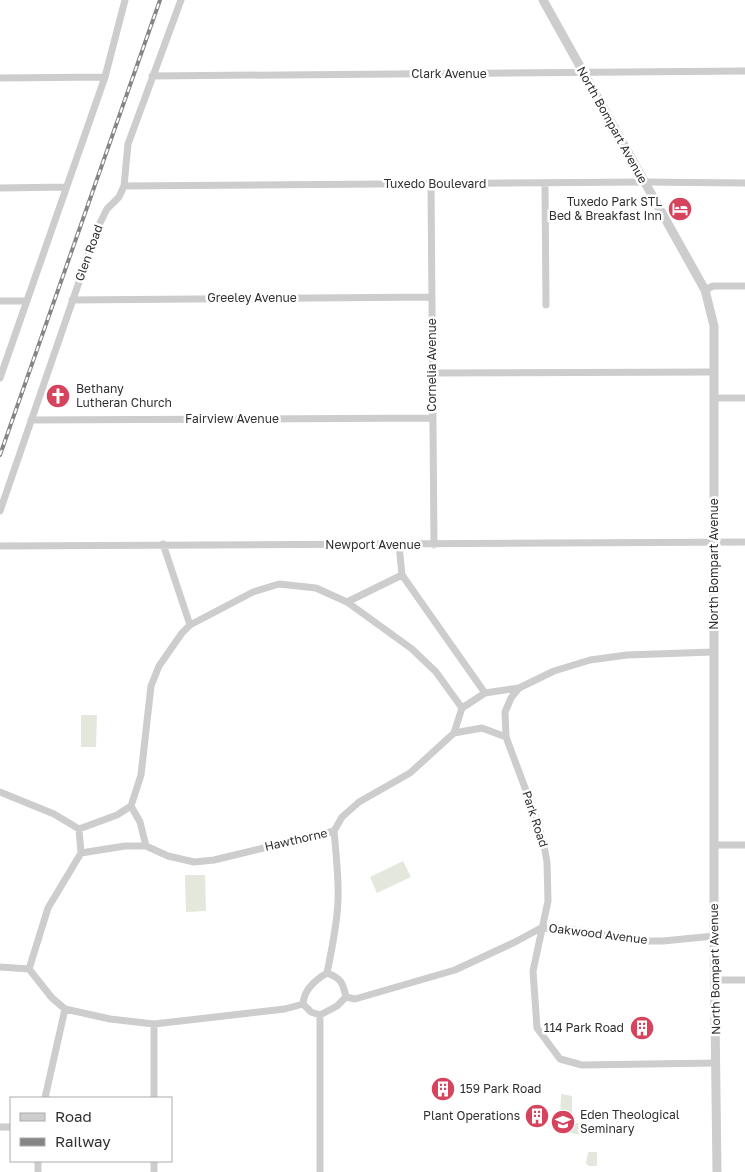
<svg xmlns="http://www.w3.org/2000/svg" width="745" height="1172" font-family="'Golos Text',sans-serif">
<rect width="100%" height="100%" fill="#fff"/>
<!-- green -->
<path fill="#e4e8dc" d="M81 715H97L96 747H81Z
M403 861 411 877 377 893 370 877Z
M185 875H205L206 911 186 912Z
M561 1094 572 1096V1123H584V1135C579 1134 573 1134 568 1132 558 1127 561 1104 561 1094Z
M588 1152H597V1166H589L586 1164Z"/>
<g fill="none" stroke-linecap="round" stroke-linejoin="round">
<!-- minor -->
<path stroke="#cdcdcd" stroke-width="7" d="M152 76 745 71
M0 78 105 77
M545 184 546 305
M431 185 434 545
M124 186 643 182 745 183
M0 188 66 187
M705 290 713 286H745
M72 300 432 297
M0 301H27
M433 373 714 372
M0 378 105 77 125 0
M715 398H745
M31 420 433 418
M0 511 98 227 107 209 119 197 124 186 128 144 181 0
M0 546 745 542
M402 575 485 693 519 688 554 671 590 660 627 655 713 652
M347 602 412 649 436 672 462 708
M190 625 253 592 279 584 316 588 347 602 402 575 399 545
M519 688 511 698 505 712 506 737 537 820 544 845 547 862 548 901 533 971 537 1028 560 1059 582 1065 716 1063
M462 708 485 693
M454 733 462 708
M0 792 54 814 79 829 117 815 131 806
M714 845H745
M146 846 140 822 131 806 141 775 151 686 159 666 182 633 190 625 163 544
M81 853 125 846H146L168 856 194 862 214 860 334 831 342 817 359 802 410 773 454 733 482 728 506 737
M0 967 29 969
M29 969 52 998 65 1009 110 1019 154 1024 285 1009 303 1004
M29 969 48 908 81 853 79 829
M327 973C332 949 337 925 338 901 339 878 336 854 334 831
M715 980H745
M346 997 355 999 455 970 515 942 541 928 570 929 637 941H663L714 936
M303 1004C304 989 315 980 327 973 341 978 343 983 346 997
M303 1004 311 1012 320 1015 337 1006 346 997
M320 1015V1172
M154 1024V1098
M45 1098 65 1009
M0 1127H11
M154 1161V1172
M38 1172V1161"/>
<!-- tertiary -->
<path stroke="#cdcdcd" stroke-width="9" d="M543 0 705 290 714 326V936L717 1172"/>
<!-- rail casing -->
<g stroke="#858585" stroke-width="4">
<path id="rail" d="M0 455 160 0"/>
</g>
<!-- rail -->
<use href="#rail" stroke="#fff" stroke-width="2" stroke-dasharray="5.5" stroke-linecap="butt"/>
</g>
<!-- icons -->
<defs>
<g id="hotel-disc" transform="scale(1.25)"><circle r="9.5" fill="#d5435d" stroke="#fff"/><path d="M-6-4.5h1.5V1H6V5H4.5V3h-9V5H-6ZM-4 0a1.8 1.8 0 1 1 3.6 0ZM.5 0V-2.5h3Q6-2.5 6 0Z" fill="#fff"/></g>
<g id="church-disc" transform="scale(1.25)"><circle r="9.5" fill="#d5435d" stroke="#fff"/><path d="M-1.2-6h2.4v3.5h3.3v2.4h-3.3V6h-2.4V-.1h-3.3v-2.4h3.3Z" fill="#fff"/></g>
<g id="building-disc" transform="scale(1.25)"><circle r="9.5" fill="#d5435d" stroke="#fff"/><path d="M-4-6H4V6H1V3H-1V6H-4ZM-2.5-4.3h1.7v1.8h-1.7ZM.8-4.3h1.7v1.8H.8ZM-2.5-1h1.7V.8h-1.7ZM.8-1h1.7V.8H.8Z" fill="#fff"/></g>
<g id="university-disc" transform="scale(1.25)"><circle r="9.5" fill="#d5435d" stroke="#fff"/><path d="M0-5L7-2L0 1L-7-2ZM-4 1L0 2.5L4 1V4Q0 6-4 4Z" fill="#fff"/></g>
</defs>
<g fill-rule="evenodd">
<use href="#hotel-disc" x="680" y="209"/>
<use href="#church-disc" x="58" y="396"/>
<use href="#building-disc" x="642" y="1028"/>
<use href="#building-disc" x="443" y="1089"/>
<use href="#building-disc" x="537" y="1116"/>
<use href="#university-disc" x="563" y="1122"/>
</g>
<g text-anchor="middle" stroke-width="5" stroke-linejoin="round" paint-order="stroke">
<!-- street labels -->
<g font-size="12" fill="#303030" stroke="#fff">
<text x="449" y="78">Clark Avenue</text>
<text transform="translate(612 125) rotate(61)" y="4">North Bompart Avenue</text>
<text x="435" y="188">Tuxedo Boulevard</text>
<text transform="translate(89 253) rotate(-70)" y="4">Glen Road</text>
<text x="252" y="302">Greeley Avenue</text>
<text transform="translate(432 365) rotate(-90)" y="4">Cornelia Avenue</text>
<text x="232" y="423">Fairview Avenue</text>
<text x="373" y="549">Newport Avenue</text>
<text transform="translate(714 564) rotate(-90)" y="4">North Bompart Avenue</text>
<text transform="translate(535 819) rotate(72)" y="4">Park Road</text>
<text transform="translate(296 840) rotate(-13)" y="4">Hawthorne</text>
<text transform="translate(598 934) rotate(7)" y="4">Oakwood Avenue</text>
<text transform="translate(715 969) rotate(-91)" y="4">North Bompart Avenue</text>
</g>
<!-- poi labels -->
<g font-size="12" fill="#303030" stroke="#fff" text-anchor="end">
<text x="662" y="206">Tuxedo Park STL<tspan x="662" dy="14">Bed &amp; Breakfast Inn</tspan></text>
<text x="76" y="393" text-anchor="start">Bethany<tspan x="76" dy="14">Lutheran Church</tspan></text>
<text x="624" y="1032">114 Park Road</text>
<text x="460" y="1093" text-anchor="start">159 Park Road</text>
<text x="580" y="1119" text-anchor="start">Eden Theological<tspan x="580" dy="14">Seminary</tspan></text>
<text x="520" y="1120">Plant Operations</text>
</g>
</g>
<!-- legend -->
<rect x="10" y="1097" width="162" height="65" fill="#ffffff" stroke="#acacac"/>
<rect x="20" y="1113" width="25" height="8" fill="#cdcdcd" stroke="#acacac"/>
<text x="55" y="1122" font-size="15" fill="#303030">Road</text>
<rect x="20" y="1138" width="25" height="8" fill="#858585" stroke="#acacac"/>
<text x="55" y="1147" font-size="15" fill="#303030">Railway</text>
</svg>
